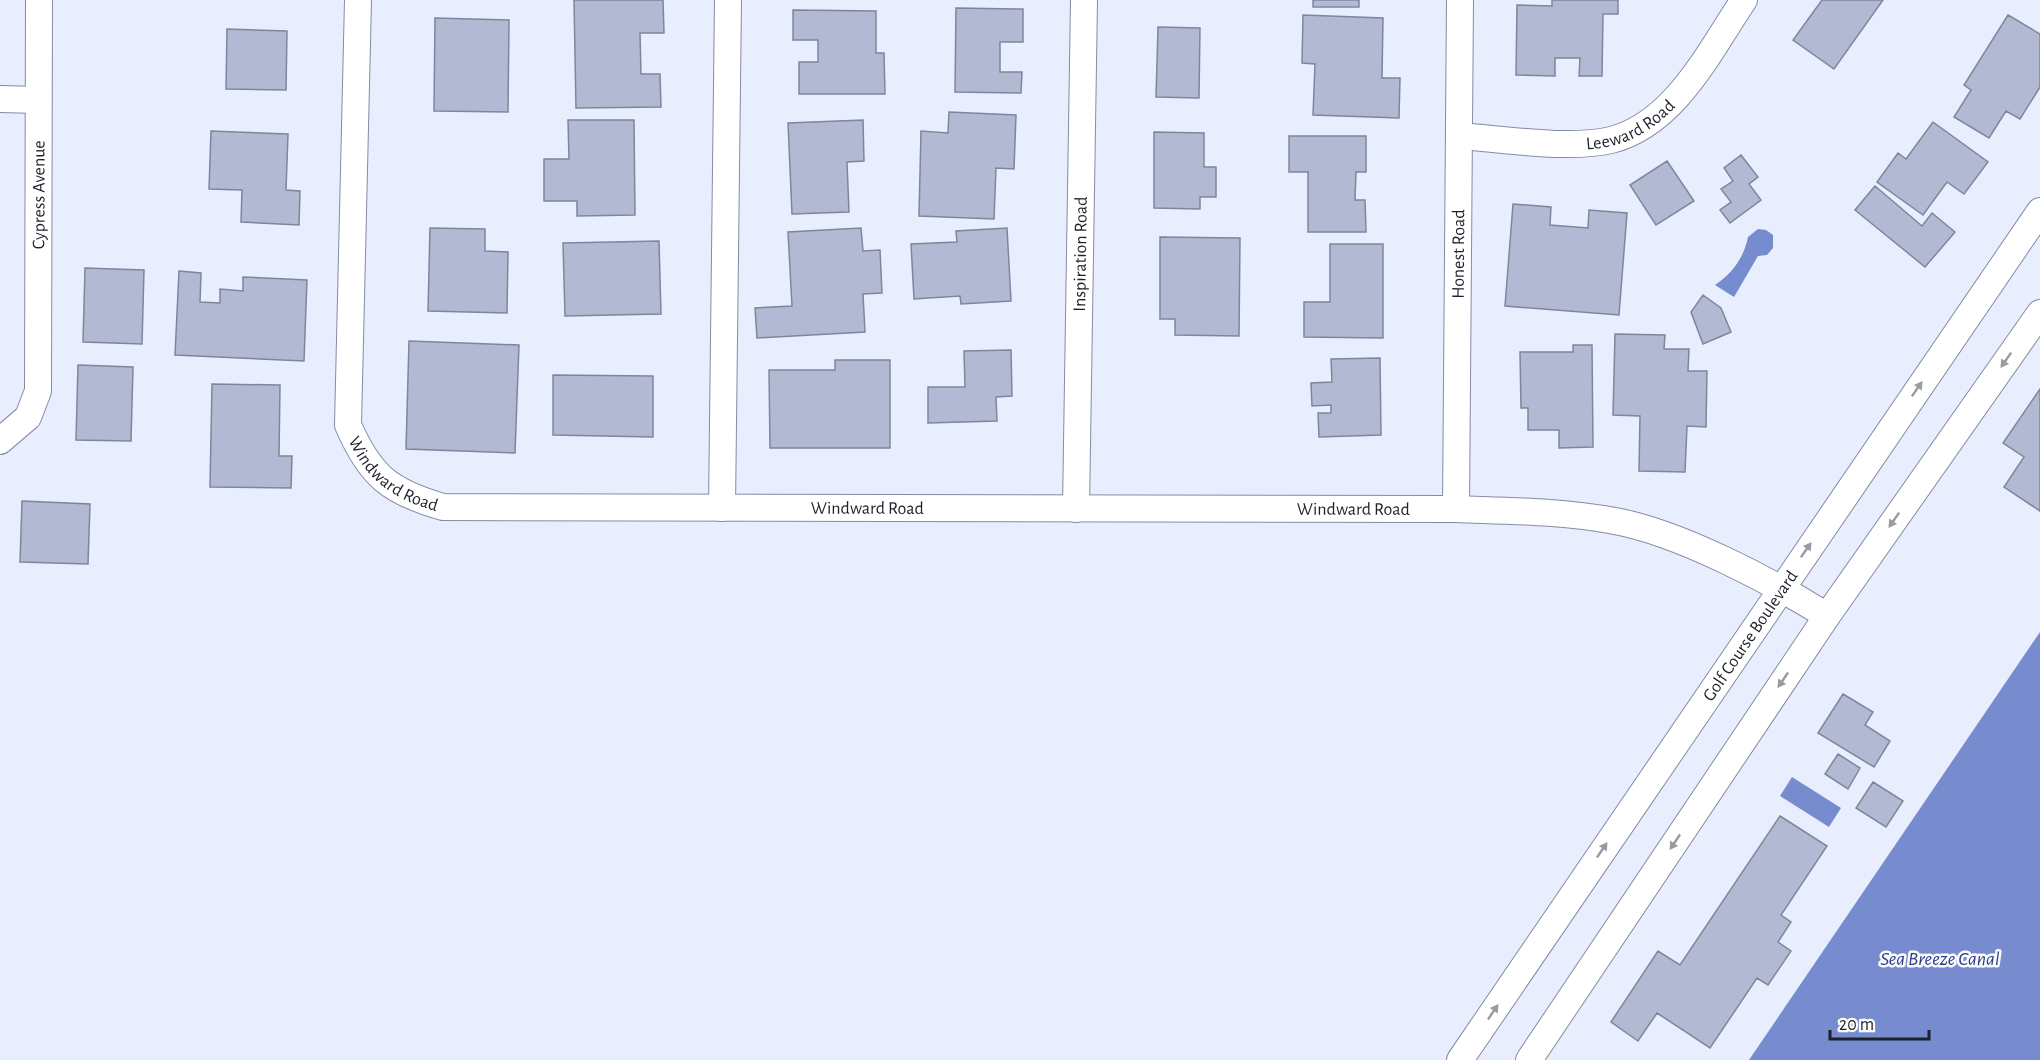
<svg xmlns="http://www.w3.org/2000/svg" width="2040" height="1060" font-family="'Alegreya Sans',sans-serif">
<rect width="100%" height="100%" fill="#e8eefd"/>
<!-- water -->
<path fill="#768ccf" d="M1758 229 1766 230 1773 235V248L1767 255 1758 256 1734 297 1715 285C1733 273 1744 257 1748 237Z
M2040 632V1060H1749Z
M1792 777 1841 808 1829 827 1780 796Z"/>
<!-- building -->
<path fill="#b1bad2" stroke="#7e869d" stroke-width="1.5" d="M574 0H663L664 33H640L641 74H660L661 107 576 108Z
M1313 0H1359V7H1313Z
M1552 0H1618V14H1603L1602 76H1579L1580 58H1555V76L1516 75 1517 5 1552 6Z
M1822 0H1883L1834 69 1793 40Z
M956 8 1023 9V42H1000V72H1022L1021 93 955 92Z
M793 10 876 11V53H884L885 94H799V62H818V40H793Z
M1303 15 1383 18 1382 78H1400L1399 118 1313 115 1315 64 1302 63Z
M2008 15 2040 34V87L2020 119 2006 111 1989 138 1954 117 1971 90 1964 85Z
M435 18 509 20 508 112 434 111Z
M1158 27 1200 28 1199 98 1156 97Z
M227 29 287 31 286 90 226 89Z
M949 112 1016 115 1014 169 996 168 994 219 919 216 921 131 948 133Z
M568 120H634L635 215 577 216V201H544V159H569Z
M863 120 864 161 847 162 849 212 792 214 788 123Z
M1933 122 1988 162 1964 194 1947 182 1923 215 1877 182 1898 153 1906 159Z
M211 131 288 134 286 190 300 191 299 225 241 222 242 190 209 189Z
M1154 132 1204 133V167H1216V197H1200V209L1154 208Z
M1289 136H1366V172H1356L1355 200H1365L1366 232H1308V172H1289Z
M1741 155 1758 177 1749 184 1761 200 1730 223 1720 210 1731 202 1721 189 1733 181 1724 168Z
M1667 161 1694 201 1656 225 1630 185Z
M1875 186 1922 226 1932 213 1955 232 1925 267 1855 210Z
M1513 204 1551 207 1550 225 1588 228 1589 210 1627 213 1619 315 1505 306Z
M430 228 485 229V251L508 252 507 313 428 311Z
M861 228 863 251 880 250 882 293 863 294 865 332 757 338 755 308 792 306 788 232Z
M1007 228 1011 301 961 304 960 296 914 299 911 244 957 242 956 231Z
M1160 237 1240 238 1239 336 1175 335V319H1160Z
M659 241 661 314 565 316 563 243Z
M1330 244H1383V338L1304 337V302H1330Z
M85 268 144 270 142 344 83 342Z
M179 271 201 273 200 302 220 303V289L243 291V277L307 280 304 361 175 355Z
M1703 295 1721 308 1731 332 1703 344 1691 312Z
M1615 334 1665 335 1664 349H1689L1688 371H1707L1706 427 1687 426 1685 472 1639 471 1640 416 1613 415Z
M409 341 519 345 515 453 406 449Z
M1573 345H1592L1593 447 1559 448V430H1528V408H1521L1520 352H1573Z
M1011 350 1012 396 996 397 997 421 928 423V387H965L964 351Z
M1380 358 1381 435 1319 437 1318 413H1331V405L1312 406 1311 383 1332 382 1331 359Z
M835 360H890V448H770L769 370H835Z
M78 365 133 367 131 441 76 440Z
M553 375 653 376V437L553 435Z
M212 384 280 385 279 456H292L291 488 210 487Z
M2040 389V511L2004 487 2024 457 2003 443Z
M22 501 90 504 88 564 20 562Z
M1843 694 1873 712 1865 725 1890 741 1874 767 1818 733Z
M1838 754 1860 768 1848 789 1825 774Z
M1873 782 1903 801 1886 827 1856 808Z
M1780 816 1827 846 1781 915 1791 922 1778 942 1791 951 1768 985 1757 978 1710 1048 1657 1013 1638 1041 1611 1022 1658 951 1680 965Z"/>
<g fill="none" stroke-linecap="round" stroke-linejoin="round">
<!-- street casing -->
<g stroke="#848ca4" stroke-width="28">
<g id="street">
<path id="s1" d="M358 0 348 425C370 476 390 492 443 507L1456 509C1509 511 1563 511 1615 521 1680 533 1771 581 1827 616"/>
<path d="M0 99 38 100"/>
<path id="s2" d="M1459 136C1503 139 1569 150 1611 140 1675 124 1710 50 1744 0"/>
<path id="s3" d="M0 441 28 417 38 391 39 0"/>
<path d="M722 508 728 0"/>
<path id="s4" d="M1076 509 1084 0"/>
<path id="s5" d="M1456 509 1460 0"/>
<path id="s6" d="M1460 1060 2040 211"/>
<path d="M1529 1060 1827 616 2040 313"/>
</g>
</g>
<!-- street -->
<use href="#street" stroke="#fff" stroke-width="26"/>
</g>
<!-- one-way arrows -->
<defs><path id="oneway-solid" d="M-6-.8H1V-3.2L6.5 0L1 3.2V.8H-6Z" transform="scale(1.5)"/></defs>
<g fill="#999b9f">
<use href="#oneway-solid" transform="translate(2006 360) rotate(125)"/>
<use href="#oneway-solid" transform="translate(1917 389) rotate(-55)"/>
<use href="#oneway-solid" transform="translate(1894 520) rotate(125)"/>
<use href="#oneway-solid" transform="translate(1806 550) rotate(-55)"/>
<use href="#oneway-solid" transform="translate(1783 680) rotate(124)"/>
<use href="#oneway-solid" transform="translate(1675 842) rotate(124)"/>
<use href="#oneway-solid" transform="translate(1602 850) rotate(-56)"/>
<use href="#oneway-solid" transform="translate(1493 1012) rotate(-56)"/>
</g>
<g text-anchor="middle" stroke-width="5" stroke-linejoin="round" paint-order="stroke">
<!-- street labels -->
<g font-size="18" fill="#1d212a" stroke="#fbfbfb">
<text dy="6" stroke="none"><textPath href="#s2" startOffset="176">Leeward Road</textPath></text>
<text dy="6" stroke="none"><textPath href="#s3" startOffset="261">Cypress Avenue</textPath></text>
<text dy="6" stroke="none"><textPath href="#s4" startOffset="255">Inspiration Road</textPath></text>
<text dy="6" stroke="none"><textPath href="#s5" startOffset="255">Honest Road</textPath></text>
<text dy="6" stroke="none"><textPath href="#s1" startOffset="495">Windward Road</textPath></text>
<text dy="6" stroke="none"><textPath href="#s1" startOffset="981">Windward Road</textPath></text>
<text dy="6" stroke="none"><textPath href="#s1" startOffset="1467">Windward Road</textPath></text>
<text dy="6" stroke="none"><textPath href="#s6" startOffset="514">Golf Course Boulevard</textPath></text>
</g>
<!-- water labels -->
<g font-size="20" font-style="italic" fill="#2b3d8d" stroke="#fbfbfb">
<text x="1940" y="965">Sea Breeze Canal</text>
</g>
</g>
<!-- scale -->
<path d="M1830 1030v9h99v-9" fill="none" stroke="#1d212a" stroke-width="3"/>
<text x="1839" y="1030" font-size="18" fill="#1d212a" stroke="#fbfbfb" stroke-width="4.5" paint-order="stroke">20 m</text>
</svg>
